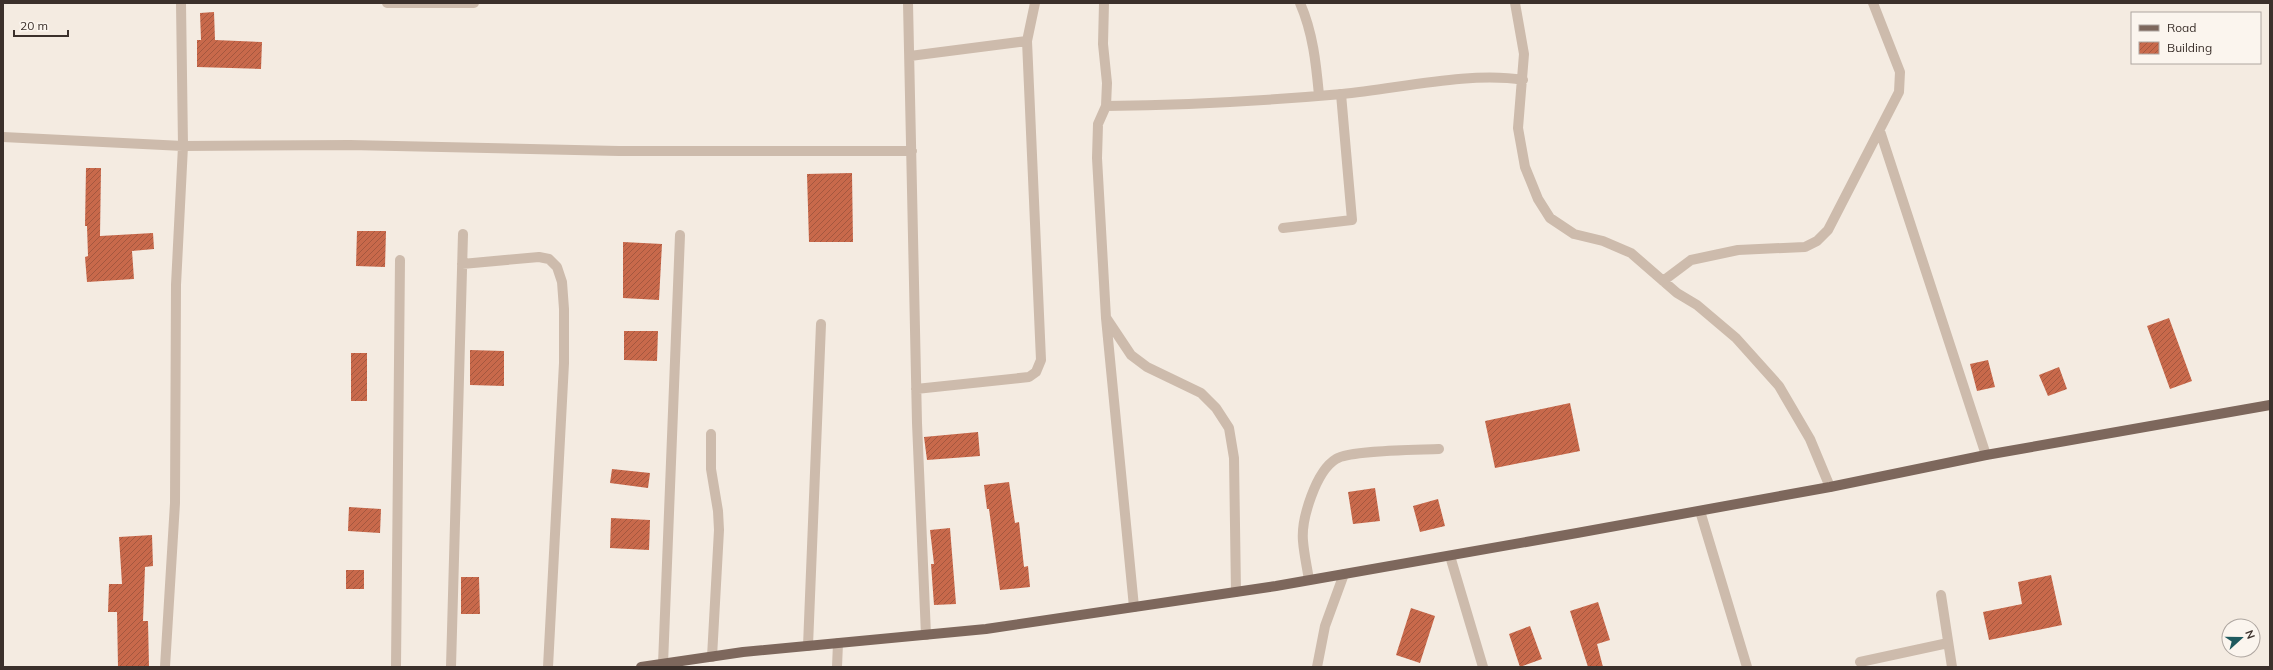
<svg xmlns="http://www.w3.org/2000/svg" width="2273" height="670" font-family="Mulish,sans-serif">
<defs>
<pattern id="building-hatch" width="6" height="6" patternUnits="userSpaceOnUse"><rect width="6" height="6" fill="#c8694b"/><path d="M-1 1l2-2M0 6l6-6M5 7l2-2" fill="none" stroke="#a4573f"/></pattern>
</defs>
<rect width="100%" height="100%" fill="#f4ebe1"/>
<!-- building -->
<path fill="url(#building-hatch)" d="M214 12 215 40 262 42 261 69 197 67V40H201L200 13Z
M86 168H101L100 236 153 233 154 249 132 251 134 279 87 282 85 257 88 256 87 226H85Z
M852 173 853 242H809L807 174Z
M357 231H386L385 267 356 266Z
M623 242 662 244 659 300 623 298Z
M2169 318 2192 381 2170 389 2147 326Z
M624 331H658L657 361 624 360Z
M470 350 504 351V386L470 385Z
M351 353H367V401H351Z
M1988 360 1995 387 1977 391 1970 364Z
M2059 367 2067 389 2048 396 2039 375Z
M1570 403 1580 451 1495 468 1485 421Z
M978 432 980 456 927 460 924 437Z
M612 469 650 473 648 488 610 483Z
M1009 482 1015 523 1019 522 1024 567 1028 566 1030 587 1000 590 989 509H987L984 485Z
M1375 488 1380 521 1353 524 1348 492Z
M1438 499 1445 526 1420 532 1413 506Z
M349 507 381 509 380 533 348 531Z
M611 518 650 520 649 550 610 548Z
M950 528 956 604 934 605 931 564H934L930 530Z
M152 535 153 566 145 567 143 621H148L149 667H118L117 612H108L109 584H122L119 537Z
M346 570H364V589H346Z
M2051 575 2062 625 1989 640 1983 612 2022 604 2018 582Z
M461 577H479L480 614H461Z
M1598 602 1610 640 1597 644 1603 667H1588L1570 611Z
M1411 608 1435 616 1420 663 1396 655Z
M1530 626 1542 659 1520 667 1509 634Z"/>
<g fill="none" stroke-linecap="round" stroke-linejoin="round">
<!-- lane -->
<path stroke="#cdbbac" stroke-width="10" d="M1283 228 1352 220 1341 94
M711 434V469L718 511 719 530 712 657
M1309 580C1307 567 1304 554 1303 541 1301 519 1316 471 1336 459 1350 450 1418 450 1439 449
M1941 595 1952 667
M1860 662 1948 643"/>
<!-- street -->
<path stroke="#cdbbac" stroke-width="10" d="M387 3H474
M908 3 917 423 926 635
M1104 3 1103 44 1107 83 1106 106 1098 124 1097 158 1106 318 1134 607
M1300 3C1313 33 1316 63 1319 95
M1515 3 1524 54 1518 128 1525 167 1538 199 1550 218 1574 234 1603 241 1631 253 1677 293 1697 305 1736 338 1779 386 1810 439 1830 487
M910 56 1027 41
M1106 106C1184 105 1263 101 1342 94 1397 89 1470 71 1523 80
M1880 131 1986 455
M3 137 183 146 350 145 619 151H912
M462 264 539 257 549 259 557 267 562 282 564 309V363L548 667
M1663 281 1691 260 1738 250 1805 247 1817 241 1828 230 1899 92 1900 72 1873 3
M1107 319 1131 355 1147 367 1201 393 1216 408 1229 428 1234 458 1236 592
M916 389 1029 377 1036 372 1041 360 1027 41 1035 3
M1700 511 1747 667
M1450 556 1483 667
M808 646 821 324
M663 664 680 235
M165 667 175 503 176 285 183 146 181 3
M396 667 400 260
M451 667 463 234
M837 667 838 643
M1317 667 1325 626 1344 574"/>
<!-- primary -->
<path stroke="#7d675c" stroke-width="10" d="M641 667 743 652 986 629 1276 586 1577 533 1830 487 1986 455 2270 405"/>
</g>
<!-- border -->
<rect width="2273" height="670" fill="none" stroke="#3b302b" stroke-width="8"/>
<!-- legend -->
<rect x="2131" y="12" width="130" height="52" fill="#fbf5ee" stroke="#aea6a0"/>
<rect x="2139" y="25" width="20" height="6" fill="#7d675c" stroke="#aea6a0"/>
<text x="2167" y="32" font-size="12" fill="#3b302b">Road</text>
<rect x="2139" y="42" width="20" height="12" fill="url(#building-hatch)" stroke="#aea6a0"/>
<text x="2167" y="52" font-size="12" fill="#3b302b">Building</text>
<!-- north arrow -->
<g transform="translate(2241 638) rotate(69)"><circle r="19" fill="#fbf5ee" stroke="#aea6a0"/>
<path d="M0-3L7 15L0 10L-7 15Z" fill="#1f5a5e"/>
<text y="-6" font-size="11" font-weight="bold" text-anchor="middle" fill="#3b302b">N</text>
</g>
<!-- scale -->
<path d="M14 30v6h54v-6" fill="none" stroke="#3b302b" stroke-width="2"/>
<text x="20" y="30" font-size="12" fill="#3b302b" stroke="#fbf5ee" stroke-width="3" paint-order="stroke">20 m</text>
</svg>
